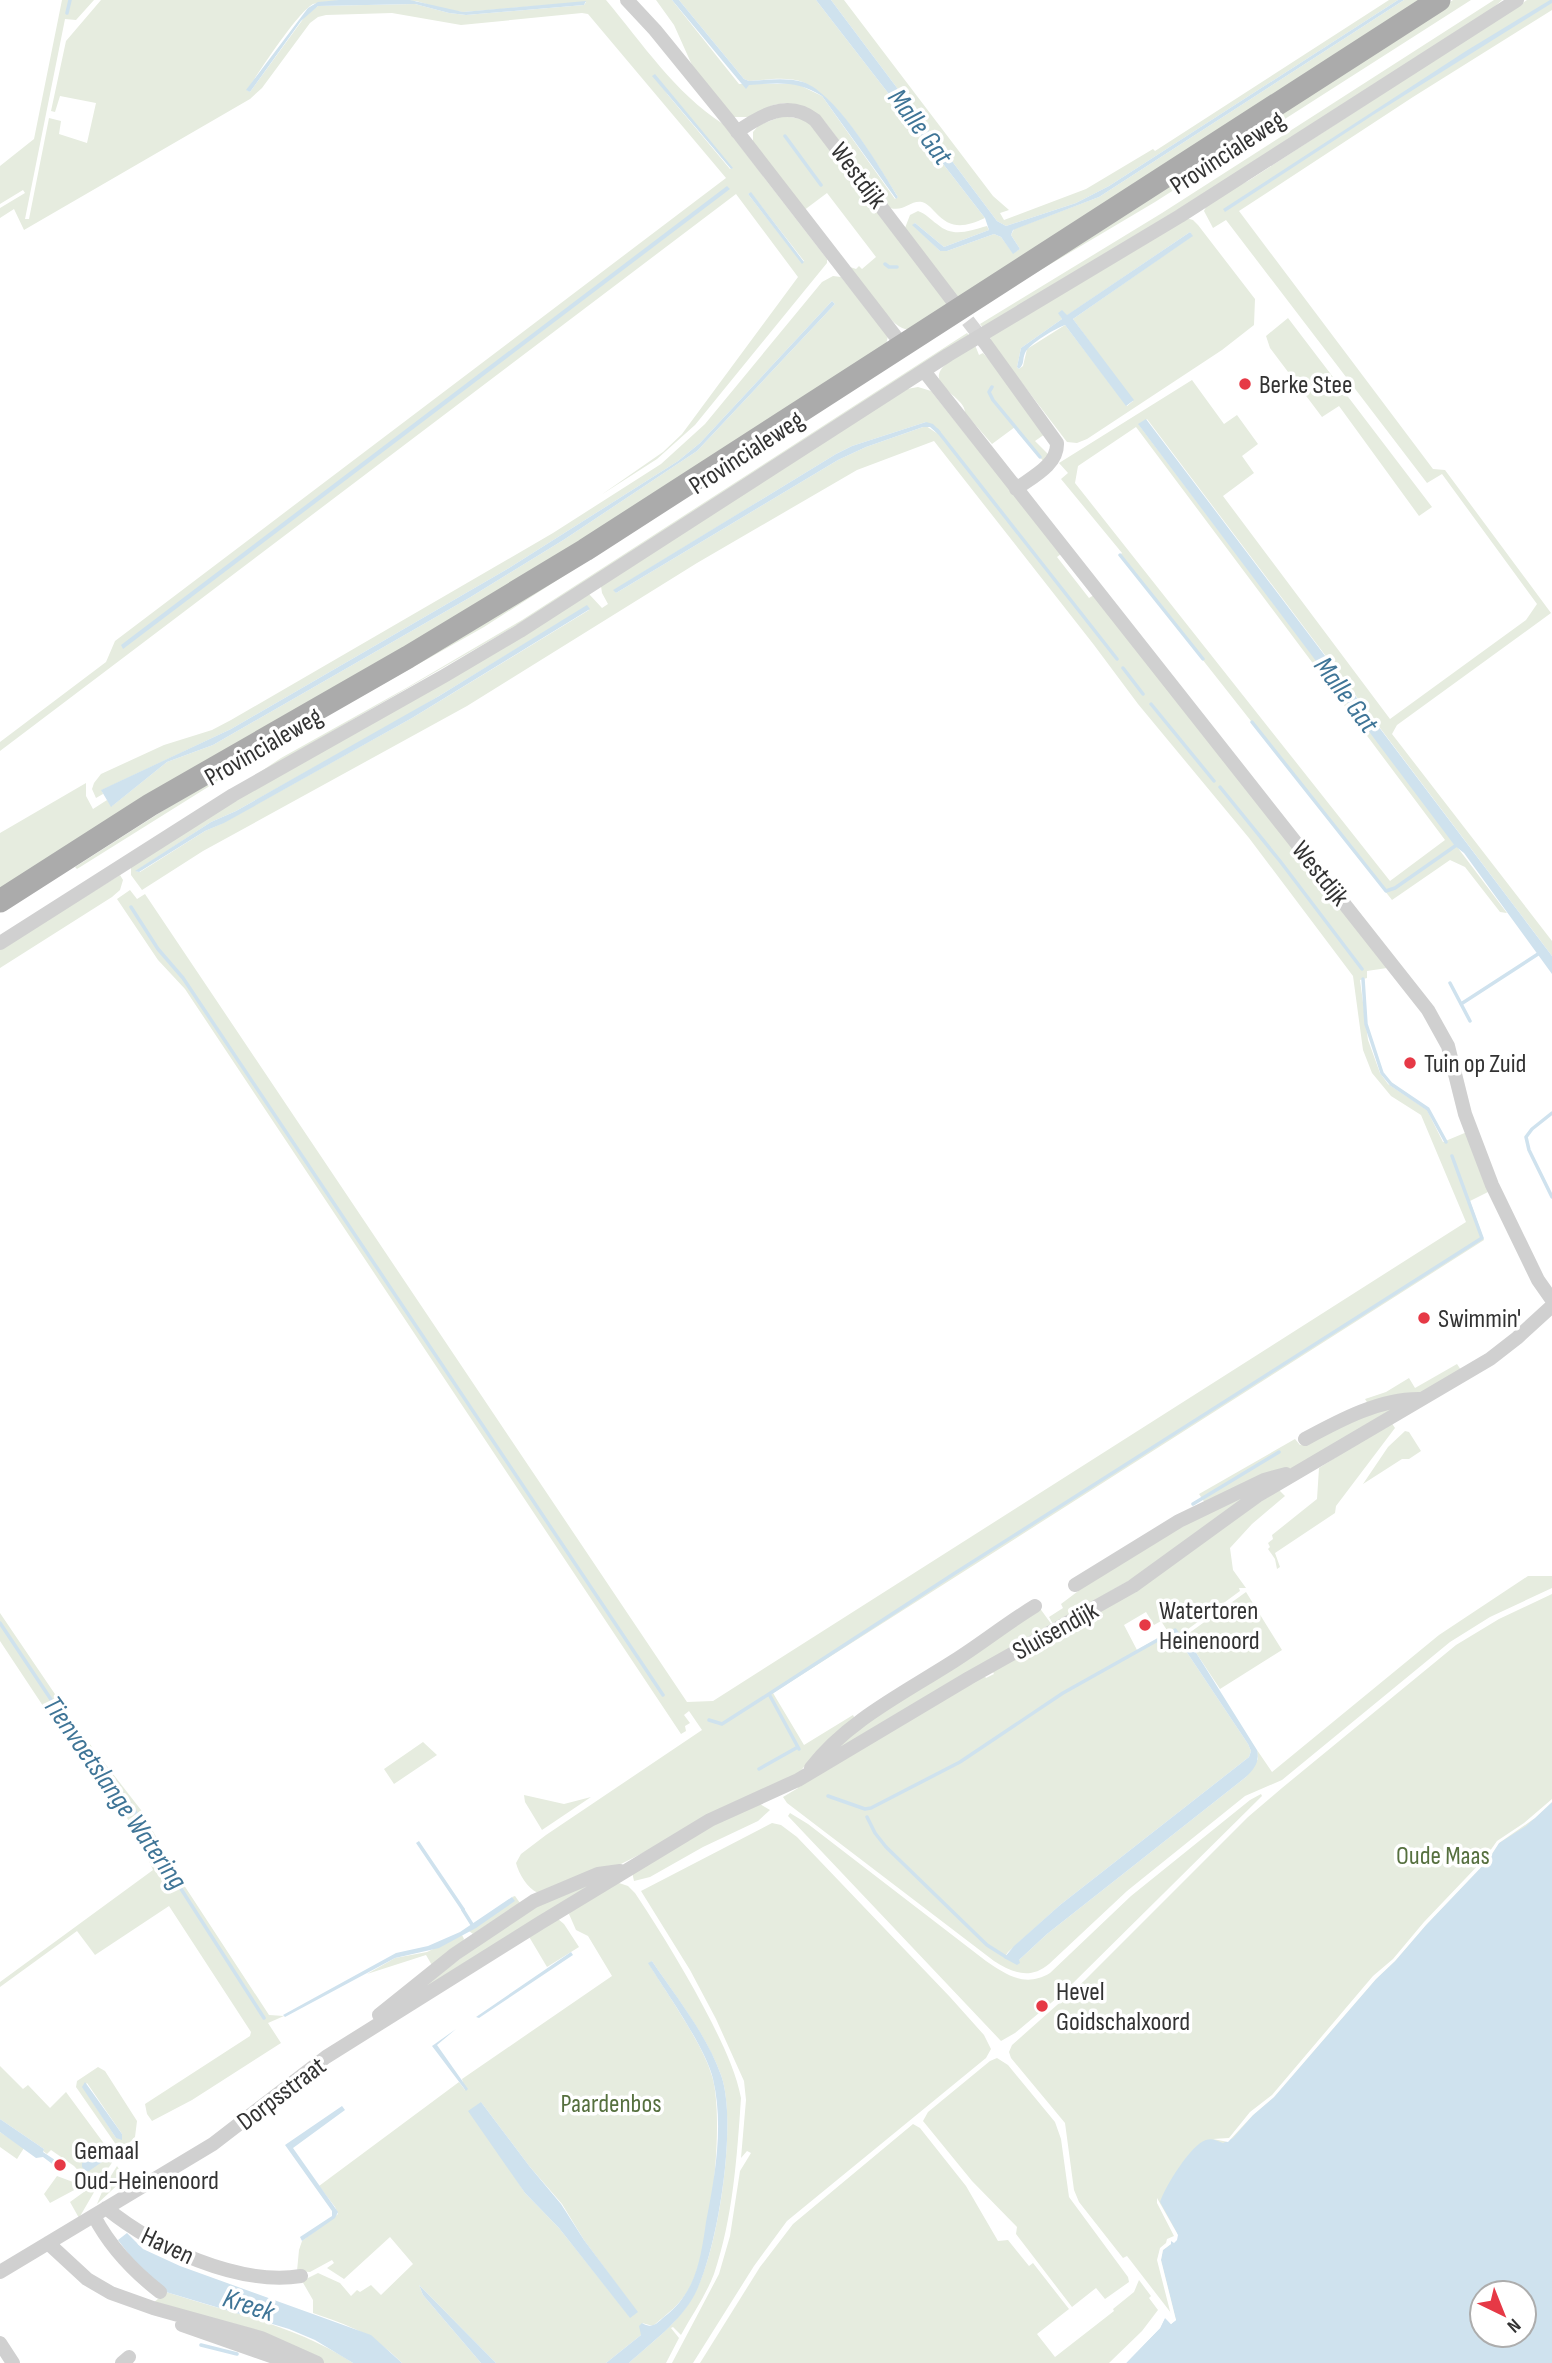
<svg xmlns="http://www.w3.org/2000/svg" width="1552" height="2363" font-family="'Sofia Sans Condensed',sans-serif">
<rect width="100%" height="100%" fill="#fff"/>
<!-- green -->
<path fill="#e6ecdf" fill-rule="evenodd" d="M62 0H94L76 20 65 19 25 219H29L49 118 61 121 59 134 87 143 96 103 60 96 55 112 51 111 66 41 101 0H373C355 0 329 0 313 4 296 14 260 71 247 90L250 92 306 15 318 6 415 4 449 13 466 15 584 5 586 2 463 12 447 10 416 1 390 0H606C643 44 674 92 723 124L827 259V263L695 425 657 459 601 495 663 452 682 434 798 277 736 194 0 751V742L106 662 115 641 726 178 588 14 582 13 461 25 392 13 326 15 318 17 310 23 262 88 250 99 24 230 14 209 0 218V208L25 193 23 190 0 204V166L34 139ZM654 75 732 168 730 169 668 95ZM751 193 804 261 802 263 748 194Z
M656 0H672L739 84H797L822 96 895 199 898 197C876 163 840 99 803 82 787 76 765 80 749 81L744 79 679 0H816L985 218C965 227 951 230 935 212 931 208 928 204 922 202 910 200 905 212 890 208L825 122 785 103 773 105 749 117H734L696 74 674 25Z
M831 0H844L993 196 1009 210 1000 213 1004 220 1086 189 1153 149 1155 151 1389 0H1398L1109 186 1076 203 1006 226 997 221Z
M1404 0H1428L959 300 905 228 910 215 918 211C926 214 930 219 937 224 953 238 968 231 987 226L989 230 944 247 915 223 913 225 940 251H947L994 234 1001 237 1013 253 1020 249 1011 235 1014 229 1099 197Z
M1453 0H1471L1155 202 1022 281Z
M1494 0H1502L1493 8 1209 191 983 328 980 324 1162 213Z
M1527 0H1552V10L1413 97 1239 211 1433 469 1445 470 1551 613 1397 725 1392 734 1552 941V956L1147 419 1139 425 1507 913 1500 912 1465 867 1450 860 1392 900 1120 555 1122 553 1061 479 1068 473 1059 463 1192 380 1224 424 1237 415 1258 444 1242 456 1254 473 1223 496 1390 719 1526 620 1537 604 1442 474 1427 483 1226 220 1213 228 1204 211C1210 197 1234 188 1248 181ZM1136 427 1445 840 1390 881 1075 483 1078 466Z
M783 116 807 120 949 306C938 313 919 331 905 329 891 327 860 280 850 267L856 269 859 266 862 269 876 257 827 193 803 211 753 142V132L759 125Z
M1186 218 1193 220 1198 225 1255 299 1254 325 1222 350 1087 439 1077 443 1067 442 989 340 991 339 989 336ZM1190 232 1192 236 1073 319 1133 401 1127 406 1065 325 1027 349 1023 366 1019 369 1017 367 1021 348 1062 319 1059 313 1062 311 1066 316Z
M833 276 841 277 888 336 886 345 640 508 0 894V833L86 783V796L93 809 107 800 112 806 167 762 213 745 469 598 565 539 697 451 835 304 832 301 700 443 678 461 509 568 231 729 102 790 103 794 96 798 92 789 94 783 101 774 164 745 212 730 231 720 553 533 661 464 705 424 822 282Z
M1288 318 1432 507 1419 516 1339 406 1322 417 1270 348 1266 336Z
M967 333 970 336 522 622 248 780 281 758 408 687 522 620Z
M975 345 979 355 983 353 991 362 1045 434 1035 441 1049 455 1043 461 1015 427 992 444 965 413C966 396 922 385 946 364 955 356 966 351 975 345Z
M918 387 931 391 1061 554 1057 557 1089 598 1094 595 1387 968 1367 971V978L1360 980 1368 1040 1380 1073 1388 1084 1427 1110 1443 1142 1467 1132 1490 1191 1470 1201 1484 1240 773 1693 804 1745 853 1715 855 1719 824 1744 797 1775 619 1865 538 1893C527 1888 519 1874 516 1863L521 1854 546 1835 702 1730 689 1711 684 1715 690 1723 685 1726 686 1731 681 1734 185 989 158 960 117 899 130 890 137 899 145 894 687 1702 713 1701 1466 1222 1421 1115 1391 1096 1372 1073 1363 1050 1353 976 1249 838 1138 704 1094 645 934 441 857 470 697 563 467 706 203 851 142 890 131 875V865L218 809 589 594 602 608 608 604 602 593 601 586 907 389ZM926 422 938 434 926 426 866 447 838 460 616 593 614 590 836 454 852 446ZM587 606 589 610 412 718 221 824 205 831 140 872 136 871 211 822 236 811 406 716Z
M637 529 484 627 272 747 77 869 75 867 211 780Z
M120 875 123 880 120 890 112 897 0 968V949Z
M1457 1364 1461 1370 1422 1392 1370 1407 1365 1399 1386 1392 1409 1378 1415 1388Z
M1407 1401 1297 1466 1205 1503 1199 1494 1295 1439 1300 1445 1320 1433Z
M1391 1422 1395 1428 1336 1506 1335 1513 1275 1553 1280 1567 1277 1569 1275 1559 1268 1549 1270 1547 1268 1543 1273 1539 1272 1535 1317 1499 1319 1468Z
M1405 1431 1409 1432 1421 1451 1409 1459H1402L1363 1484 1388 1447Z
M1274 1479 1153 1567 1053 1624 1049 1617 1063 1608 1061 1604 1122 1558Z
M1279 1490 1285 1496 1252 1524 1230 1548 1233 1570 1246 1588H1239L1240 1591 1184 1632 1185 1635 1178 1639 1248 1744 1251 1751 1249 1757 1060 1905 1008 1952 1004 1958 1019 1960 1047 1934 1246 1777 1258 1759 1257 1750 1272 1772 1439 1635 1528 1576H1552V1588L1490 1617 1450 1642 1282 1780 1245 1796 1127 1891 1049 1964C1030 1980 1013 1973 994 1961L787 1803 783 1797 798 1788V1785L984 1675 986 1678 994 1674 992 1670ZM1146 1612 1154 1625 1161 1621 1174 1641 1168 1645 1162 1636 1137 1650 1124 1625Z
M1246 1592 1282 1650 1220 1689 1185 1636Z
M1552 1594V1893L1178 2322 1127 2256 1123 2258 1079 2202 1074 2190 1065 2123 1011 2058 1009 2052 1012 2045 1084 1981 1248 1817 1282 1788 1456 1645 1499 1619Z
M1039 1607 1052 1625 820 1763 846 1736Z
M0 1613 82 1734 141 1810 178 1876 269 2015 284 2016 268 2023 281 2043 192 2100 152 2121 147 2114 145 2104 250 2036 251 2032 169 1906 95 1955 77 1931 0 1987V1982L153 1870 133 1826 51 1718 0 1641Z
M423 1742 437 1755 394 1784 384 1769Z
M1261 1794 1262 1796 1064 1992 1015 2033 1001 2041 788 1816 790 1813 808 1824 986 1961C1007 1975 1025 1988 1050 1973L1131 1896 1250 1800Z
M524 1795 564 1804 591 1797 542 1830 525 1802Z
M760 1804 770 1810 758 1821 703 1847 650 1877 634 1881 632 1872 711 1825Z
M772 1823 781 1825 797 1837 950 1997 984 2035 991 2049 986 2058 787 2221 754 2266 693 2363H672L719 2274 730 2236 740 2171 751 2153 747 2151 741 2158 746 2100 744 2081 716 2019 690 1970 641 1891Z
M601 1879 385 2016 520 1913Z
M616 1882 628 1886 635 1893C663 1935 689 1978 712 2023 724 2047 736 2072 741 2098 737 2157 733 2218 714 2274 706 2295 692 2315 681 2335L673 2327 671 2328 679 2338 666 2363H629C651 2343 677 2324 692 2298 718 2257 738 2121 721 2075 706 2034 676 1997 652 1961L649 1964C667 1994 703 2044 712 2076 725 2119 711 2248 690 2287 681 2304 667 2314 653 2326L642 2323 641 2335 606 2363H496L419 2285 423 2295 481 2363H402C373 2334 351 2326 313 2313V2300L302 2281 318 2273 340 2283 351 2296 357 2290 360 2292 371 2285 381 2295 413 2264 390 2237 344 2279 327 2268 334 2263 332 2260 310 2272 297 2271 299 2250 302 2241 338 2214 335 2207 319 2186 459 2082 465 2090 462 2079 612 1976 588 1936 576 1930 569 1914 571 1910ZM481 2102 530 2167 562 2204 584 2240 637 2312 630 2317 559 2228 525 2193 496 2148Z
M515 1896 520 1903 473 1934 469 1931 514 1901 512 1897Z
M558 1919 564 1924 579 1947 547 1967 528 1935Z
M462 1935 464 1939 461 1944 433 1967 426 1955 367 1974 395 1958 427 1952Z
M997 2058 1008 2065 1055 2122 1061 2139 1069 2197 1128 2277 1129 2282 1105 2299 1096 2288 1072 2307 1016 2234 1017 2227 972 2181 923 2121 928 2112 990 2061Z
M0 2066 23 2089 28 2085 50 2108 66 2092 108 2149 112 2148C121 2167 93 2180 79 2189L78 2188 50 2203 44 2194 57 2176 81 2185 87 2180 74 2166 51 2150 47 2154 43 2151 44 2149 0 2119Z
M98 2067 105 2071 137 2121 135 2137 124 2148 117 2146 76 2087 77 2081ZM87 2083 122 2134 116 2138 83 2087Z
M913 2124 920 2128 966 2186 998 2241 1008 2240 1029 2266 1033 2263 1069 2309 1037 2334 1055 2357 1114 2311 1113 2309 1134 2292 1139 2280 1151 2296 1149 2298 1158 2310 1142 2331 1109 2363H700L760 2267 793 2224Z
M0 2132 24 2148 17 2159 0 2147Z
M117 2166 125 2178 97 2204 104 2187Z
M99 2181 100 2182 79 2218 70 2202Z
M166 2292C230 2313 295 2325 353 2363H321L151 2305Z"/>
<!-- water -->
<path fill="#cfe2ee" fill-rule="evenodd" d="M339 0H410L463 12 586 1 584 5 466 15 449 13 415 4 318 6 301 21 250 92 246 90 308 8 318 2Z
M672 0H679L744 79 749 81C766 80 786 77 803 82 837 94 879 166 898 197L896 199 822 96C798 80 776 83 749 85L746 89Z
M816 0H831L997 221 1006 226 1076 203 1109 186 1398 0H1404L1099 197 1013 230 1011 235 1020 249 1013 254 1001 237 994 234 947 251H940L912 225 915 223 944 247 989 230 985 218Z
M1550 0H1552V3L1373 115 1225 212 1223 209 1466 51Z
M655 74 733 168 731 169 652 76Z
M727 186 730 189 123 649 121 645Z
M751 192 804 262 802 264 748 194Z
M1190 232 1193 236 1073 319 1134 400 1126 406 1065 325C1056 328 1029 344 1025 353 1022 360 1025 363 1019 369L1017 367 1021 348 1062 319 1058 313 1062 310 1067 315Z
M832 301 835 304 697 451 565 539 469 598 213 745 167 762 111 807 101 790 231 729 509 568 678 461 700 443Z
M1146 419 1552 956V974L1464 853 1455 846 1138 424Z
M926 422 933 424 941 432 938 434 930 427H923L866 447 838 460 616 593 613 590 836 454 852 446Z
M587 605 590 609 412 718 224 823 205 831 139 872 135 871 211 822 236 811 439 696Z
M1185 1635 1257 1750C1260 1762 1254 1769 1246 1777L1047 1934 1019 1960 1020 1963 1017 1965 1004 1958 1014 1946 1060 1905 1249 1757 1251 1751 1248 1744 1178 1639Z
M1552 1802V2363H1126L1160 2328 1165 2317 1171 2324 1176 2320 1161 2260 1163 2250 1171 2244V2241L1174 2242 1177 2233 1160 2202C1165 2187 1191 2144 1206 2140 1212 2138 1217 2141 1223 2143L1233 2138 1253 2115 1274 2097 1376 1979 1395 1961 1426 1925 1488 1860 1499 1843 1526 1826ZM1482 2293H1524V2335H1482Z
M419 1841 465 1909V1911H462L416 1843Z
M512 1897 515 1901 476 1928 439 1948 395 1958 285 2017 283 2015 396 1953 428 1946 460 1932Z
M571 1952 573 1955 479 2018 476 2017Z
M652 1961C676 1997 706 2033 721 2075 738 2122 718 2249 695 2294 680 2322 652 2342 629 2363H606L641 2335 639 2326 642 2323C652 2329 656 2324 664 2317 676 2308 684 2298 691 2284 700 2265 703 2243 706 2222 715 2176 724 2126 713 2079 706 2048 666 1992 648 1963Z
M456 2029 437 2045 468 2089 466 2091 432 2046Z
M85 2082 122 2134V2140L116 2138 82 2087Z
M481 2102 530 2167 561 2204 584 2240 638 2312 630 2318 559 2228 525 2193 468 2111Z
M342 2106 345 2110 293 2148 338 2212 335 2218 302 2241 300 2237 332 2216V2211L285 2145Z
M0 2119 44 2149 43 2152 58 2162 55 2166 43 2157 36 2158 0 2132Z
M107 2153 109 2157 89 2171H86L82 2167V2163Z
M127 2233 143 2249 180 2266 371 2335 402 2363H353L315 2340 289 2329 166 2292 134 2261 118 2240Z
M419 2285 496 2363H481L423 2295Z"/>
<!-- pier -->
<path fill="#fff" d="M1552 1799V1802L1535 1818 1499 1843 1488 1860 1426 1925 1395 1961 1376 1979 1274 2097 1253 2115 1228 2142 1213 2139 1229 2138 1250 2112 1272 2095 1373 1976 1393 1959 1424 1922 1485 1858 1497 1841 1524 1823Z
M1157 2198 1178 2235 1177 2240 1174 2243 1171 2241V2244L1163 2250 1161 2260 1176 2320 1171 2324 1165 2318 1160 2328 1126 2363H1123L1159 2323 1162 2315 1166 2314 1172 2319 1157 2260 1160 2248 1166 2243 1167 2239 1174 2236 1157 2203Z"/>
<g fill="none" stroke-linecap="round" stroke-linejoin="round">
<!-- stream -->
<path stroke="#cfe2ee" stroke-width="3.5" d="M67 13 70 0
M785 136 821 185
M885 264 889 267H897
M992 387 989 392 993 400 1040 457
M937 430 1117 659
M1120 555 1203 659
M1123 668 1143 694
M1151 704 1214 781
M1252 722 1386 891 1395 888 1458 844
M1220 787 1280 861 1362 969
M131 907 158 949 183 978 663 1695
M1363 979 1366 1024 1382 1073 1391 1084 1428 1109 1446 1142
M1450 983 1470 1021
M1461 1004 1538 954
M1552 1113 1532 1129 1526 1137 1529 1150 1552 1197
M1193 1504 1279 1452
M0 1623 52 1701 133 1808 165 1864 264 2018
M1170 1633 1175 1630 1181 1639
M769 1694 952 1575 1482 1238 1452 1156
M709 1720 722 1724 769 1694 799 1749
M759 1769 798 1747
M828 1796 865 1809 871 1808 960 1762 1063 1693 1163 1637
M867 1817 875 1833 886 1847 987 1945 1006 1957
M463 1910 473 1926
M201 2345 237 2354"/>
<!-- street-tunnel -->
<path stroke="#d6d6d6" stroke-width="14" stroke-dasharray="14 7" stroke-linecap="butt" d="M955 304 985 343"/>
<!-- street -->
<path stroke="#d0d0d0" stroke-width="14" d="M627 0 655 30 729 121 903 346
M737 132C761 115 788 99 815 120L952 300
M985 343 1057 443C1058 465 1032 477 1016 489
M924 371 1428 1010 1448 1046 1465 1114 1492 1185 1538 1280 1552 1300
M0 943 233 795 444 676 520 631 948 355 1180 216 1517 0
M1305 1439C1340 1420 1381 1398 1421 1399
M1075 1585 1179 1521 1264 1480 1286 1474
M811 1768C847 1721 904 1693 954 1661 981 1644 1007 1623 1035 1606
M379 2015 455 1954 534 1901 598 1874 620 1871
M106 2208C154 2247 238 2286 301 2276
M94 2216C110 2247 133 2271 160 2292
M48 2243 87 2279 111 2293 153 2308 261 2338 317 2363
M0 2272 213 2144 326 2057 540 1923 710 1820 798 1780 969 1678 1133 1586 1257 1496 1490 1359 1517 1338 1552 1306
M182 2325 291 2363
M0 2343 13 2363
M122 2363 129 2357"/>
<!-- primary -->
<path stroke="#ababab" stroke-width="23" d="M0 901 150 805 408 657 585 550 1439 0"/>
</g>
<!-- markers -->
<g fill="#e63946" stroke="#fff" stroke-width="2.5">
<circle cx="1245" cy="384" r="7"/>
<circle cx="1410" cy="1063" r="7"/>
<circle cx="1424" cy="1318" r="7"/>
<circle cx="1145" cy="1625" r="7"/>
<circle cx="1042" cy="2006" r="7"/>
<circle cx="60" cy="2165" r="7"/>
</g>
<g text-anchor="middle" stroke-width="7" stroke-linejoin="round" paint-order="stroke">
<!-- street labels -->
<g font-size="26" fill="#333" stroke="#fff">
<text transform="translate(1227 152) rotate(-33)" y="9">Provincialeweg</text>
<text transform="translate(859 175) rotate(53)" y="9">Westdijk</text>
<text transform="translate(746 452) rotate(-33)" y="9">Provincialeweg</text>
<text transform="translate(263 746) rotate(-30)" y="9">Provincialeweg</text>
<text transform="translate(1321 873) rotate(51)" y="9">Westdijk</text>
<text transform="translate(1055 1630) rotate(-29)" y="9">Sluisendijk</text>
<text transform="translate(281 2093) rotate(-37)" y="9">Dorpsstraat</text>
<text transform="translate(168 2245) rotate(25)" y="9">Haven</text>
</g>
<!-- poi labels -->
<g font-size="26" fill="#333" stroke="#fff" text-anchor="start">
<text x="1259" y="393">Berke Stee</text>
<text x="1424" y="1072">Tuin op Zuid</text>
<text x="1438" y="1327">Swimmin'</text>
<text x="1159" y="1619">Watertoren<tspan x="1159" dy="30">Heinenoord</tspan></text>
<text x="1056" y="2000">Hevel<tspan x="1056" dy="30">Goidschalxoord</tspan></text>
<text x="74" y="2159">Gemaal<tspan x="74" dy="30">Oud-Heinenoord</tspan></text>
</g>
<!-- park labels -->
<g font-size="26" fill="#56703f" stroke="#fff">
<text x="1443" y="1864">Oude Maas</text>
<text x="611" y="2112">Paardenbos</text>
</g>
<!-- water labels -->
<g font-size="28" font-style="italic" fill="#3f7597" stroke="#fff">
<text transform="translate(921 126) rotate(53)" y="10">Malle Gat</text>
<text transform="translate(1347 694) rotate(53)" y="10">Malle Gat</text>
<text transform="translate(116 1792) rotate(55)" y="10">Tienvoetslange Watering</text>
<text transform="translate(249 2304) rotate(18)" y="10">Kreek</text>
</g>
</g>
<!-- north arrow -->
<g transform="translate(1503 2314) rotate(137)"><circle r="33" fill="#ffffff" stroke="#adadad" stroke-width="2"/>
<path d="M0-5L12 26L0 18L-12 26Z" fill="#e63946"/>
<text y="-10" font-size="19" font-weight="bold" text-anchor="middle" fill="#333333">N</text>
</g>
</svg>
